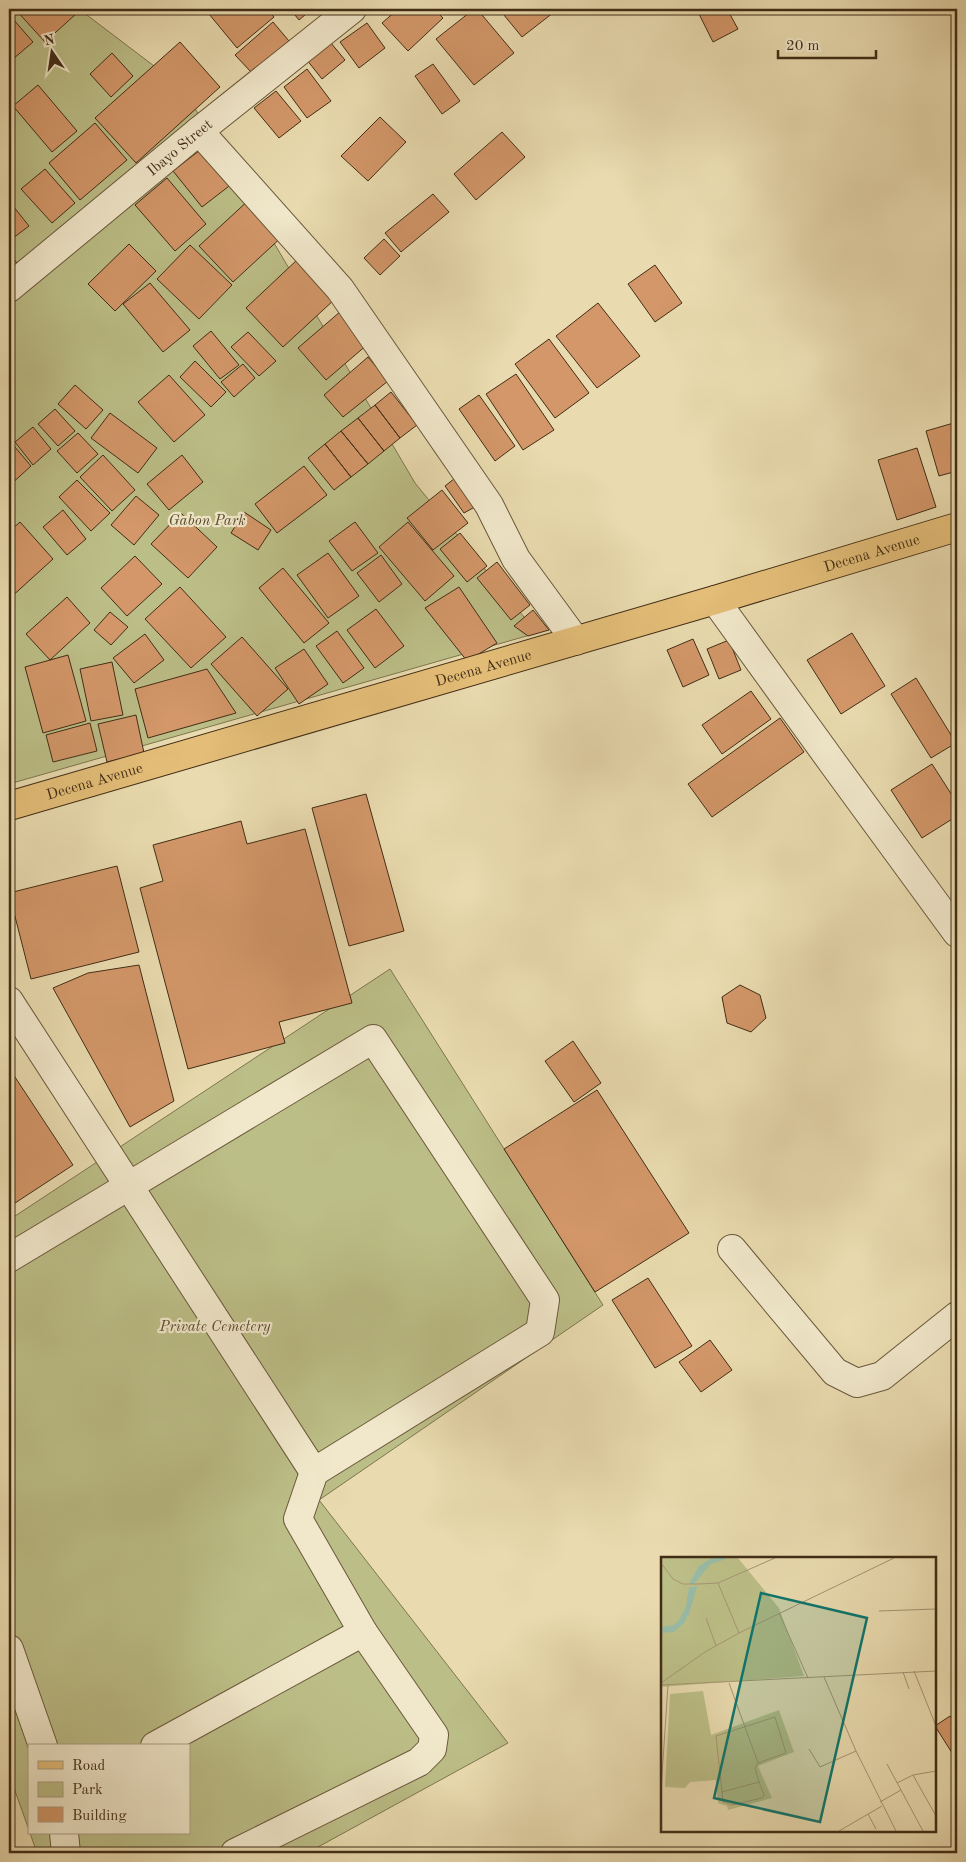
<svg xmlns="http://www.w3.org/2000/svg" width="966" height="1862" font-family="'Old Standard TT',serif">
<rect width="100%" height="100%" fill="#e9dbaf"/>
<filter id="stains"><feTurbulence type="fractalNoise" baseFrequency=".004" numOctaves="4"/><feColorMatrix values="0 0 0 0 .2 0 0 0 0 .09 0 0 0 0 .02 0 0 0 .5 -.17"/></filter>
<radialGradient id="worn" r=".72"><stop offset=".6" stop-color="#630" stop-opacity="0"/><stop offset="1" stop-color="#630" stop-opacity=".3"/></radialGradient>
<!-- green -->
<path fill="#bcbe87" stroke="#7e764e" d="M9 9H79L183 88 415 483 537 633 9 784Z
M390 969 603 1305 319 1500 508 1743 307 1853H37L30 1833H189V1746H29V1830L9 1774V1220Z"/>
<!-- building -->
<path fill="#d39769" stroke="#412d16" d="M15 9H72L77 13 45 42Z
M216 9H267L274 17 237 48 209 14Z
M290 9H312L299 20Z
M398 9H434L443 18 408 51 382 23Z
M474 9H477L514 53 474 85 436 39Z
M499 9H558L522 37Z
M709 9H727L738 29 713 42 699 14Z
M13 19 33 42 13 59 9 54V23Z
M273 22 289 41 252 73 235 55Z
M367 23 385 48 359 68 340 42Z
M326 37 345 60 322 79 303 55Z
M180 42 220 87 136 163 95 118Z
M112 53 133 76 111 97 90 74Z
M433 64 460 101 442 114 415 76Z
M307 69 331 101 307 118 284 87Z
M38 85 77 131 52 152 13 106Z
M276 91 301 121 279 138 254 108Z
M380 117 406 142 368 181 341 156Z
M95 123 127 160 80 200 49 163Z
M502 132 525 157 476 200 454 174Z
M204 147 233 183 202 207 173 171Z
M45 169 75 203 52 223 21 189Z
M167 178 206 224 175 251 135 205Z
M433 194 449 212 401 252 385 233Z
M251 198 285 234 233 282 199 246Z
M13 206 29 226 9 241V209Z
M384 239 400 256 380 275 364 258Z
M129 244 156 271 115 311 88 284Z
M190 245 232 285 199 319 157 279Z
M9 253 24 272 9 285Z
M298 259 335 299 283 347 246 308Z
M655 265 682 303 655 322 628 284Z
M150 283 190 330 163 352 123 304Z
M598 303 640 356 597 388 556 336Z
M341 311 368 344 326 380 298 348Z
M211 331 239 365 220 379 193 346Z
M248 332 276 361 259 376 231 347Z
M549 339 589 393 555 418 515 364Z
M368 357 388 381 343 417 324 395Z
M195 361 226 392 211 407 180 377Z
M243 364 255 378 234 397 221 382Z
M516 374 554 430 523 450 486 394Z
M169 375 205 415 174 442 138 402Z
M75 385 103 410 86 429 58 404Z
M391 392 417 425 400 438 375 405Z
M479 395 515 446 495 461 459 409Z
M375 405 400 438 384 451 358 418Z
M55 409 75 431 58 446 38 424Z
M110 413 157 448 138 473 91 438Z
M358 418 384 451 368 464 341 431Z
M957 422V471L939 476 926 431Z
M33 427 51 449 33 465 15 442Z
M341 431 368 464 351 477 325 444Z
M78 433 98 454 77 473 57 451Z
M9 440 31 466 9 486Z
M325 444 351 477 334 490 308 458Z
M917 448 936 507 897 520 878 460Z
M103 455 135 490 112 511 80 477Z
M182 455 203 482 169 510 147 484Z
M304 466 327 495 277 533 255 504Z
M459 475 480 504 464 513 445 486Z
M77 480 110 513 91 531 59 497Z
M442 490 468 523 433 550 407 518Z
M136 496 159 515 134 545 111 525Z
M63 510 86 539 67 555 43 527Z
M244 512 271 530 258 550 231 533Z
M181 513 217 547 188 578 151 544Z
M20 522 53 559 9 599V532Z
M355 522 378 553 352 571 329 541Z
M408 522 454 576 425 601 379 547Z
M460 533 487 566 467 582 440 549Z
M328 553 359 596 328 618 297 575Z
M381 555 402 584 379 602 357 573Z
M135 556 162 584 127 616 101 588Z
M497 562 530 605 511 620 477 578Z
M283 568 329 623 304 643 259 588Z
M180 587 226 637 191 668 145 619Z
M459 587 497 643 467 661 425 608Z
M67 597 90 623 50 660 26 634Z
M376 609 404 646 375 668 347 630Z
M533 610 549 630 528 636 514 626Z
M110 612 128 627 111 645 94 630Z
M337 631 364 668 343 683 316 646Z
M852 633 885 686 841 714 807 660Z
M145 634 164 660 134 683 113 658Z
M242 637 288 689 257 716 211 664Z
M693 639 709 675 683 687 667 650Z
M729 640 741 670 719 679 707 649Z
M304 649 328 684 299 704 275 668Z
M68 655 86 721 43 733 25 667Z
M112 662 123 715 91 721 80 669Z
M207 669 236 713 148 738 135 689Z
M916 678 956 743 931 758 891 694Z
M751 691 771 719 722 754 702 725Z
M136 715 144 753 107 762 98 724Z
M780 718 804 752 712 817 688 784Z
M90 723 97 751 53 762 46 735Z
M932 764 957 803V816L922 838 891 790Z
M366 794 404 931 349 946 312 808Z
M241 821 247 844 305 829 352 1003 279 1022 285 1043 188 1069 140 888 163 881 153 845Z
M117 866 139 952 31 979 9 893Z
M139 965 174 1101 130 1127 53 988 88 973Z
M740 985 760 995 766 1018 751 1032 727 1023 722 997Z
M573 1041 601 1083 574 1102 545 1061Z
M9 1068 73 1165 9 1207Z
M597 1090 689 1233 595 1292 504 1149Z
M648 1278 692 1346 655 1368 612 1300Z
M710 1340 732 1370 701 1392 679 1362Z
M950 1716 957 1727V1753L954 1756 935 1726Z"/>
<g fill="none" stroke-linecap="round" stroke-linejoin="round">
<!-- minor casing -->
<g stroke="#6b583c" stroke-width="30">
<g id="minor">
<path d="M199 131 340 289 489 505 516 559 576 641"/>
<path id="s1" d="M9 288 199 131 352 9"/>
<path d="M715 600 832 762 957 933"/>
<path d="M9 1001 314 1472"/>
<path d="M732 1249 835 1372 857 1383 882 1376 957 1316"/>
<path d="M9 1258 373 1039 545 1300 540 1332 314 1472 298 1519 363 1632 155 1746"/>
<path d="M9 1649 43 1746"/>
<path d="M64 1833 66 1853"/>
<path d="M235 1853 419 1762 432 1749 434 1735 363 1632"/>
</g>
</g>
<!-- major casing -->
<g stroke="#412d16" stroke-width="30">
<g id="major">
<path id="s2" d="M9 806 715 600 957 527"/>
</g>
</g>
<!-- minor -->
<use href="#minor" stroke="#f1e8cb" stroke-width="28"/>
<!-- major -->
<use href="#major" stroke="#e4be78" stroke-width="28"/>
</g>
<g text-anchor="middle" stroke-width="4.5" stroke-linejoin="round" paint-order="stroke">
<!-- street labels -->
<g font-size="15" fill="#412d16" stroke="#f1e8cb">
<text dy="5" stroke="none"><textPath href="#s1" startOffset="221">Ibayo Street</textPath></text>
<text dy="5" stroke="none"><textPath href="#s2" startOffset="899">Decena Avenue</textPath></text>
<text dy="5" stroke="none"><textPath href="#s2" startOffset="494">Decena Avenue</textPath></text>
<text dy="5" stroke="none"><textPath href="#s2" startOffset="89">Decena Avenue</textPath></text>
</g>
<!-- park labels -->
<g font-size="15" font-style="italic" fill="#5a4a2d" stroke="#f1e8cb">
<text x="207" y="525">Gabon Park</text>
<text x="215" y="1331">Private Cemetery</text>
</g>
</g>
<!-- overview -->
<g transform="translate(661 1557)">
<rect width="275" height="275" fill="#e9dbaf"/>
<path d="M0 1H77L118 51 143 119 0 130ZM42 134 50 178 118 153 133 195 97 209 111 241 67 253 66 249 57 246 55 223 29 225 24 231 4 230 9 137Z" fill="#bcbe87"/>
<path d="M51 1H66L52 4 33 27H28L38 9ZM28 30H33V39L24 65 13 75 0 76V70L13 68 18 63 25 50Z" fill="#98bba7"/>
<path fill="none" stroke="#98bba7" stroke-width="2.5" d="M49 6 64 1M26 59 35 29"/>
<path fill="none" stroke="#a69572" stroke-width="1" d="M0 6 12 22 22 27H38L57 26 114 1M57 26 78 76M218 54 275 52M118 56 147 121M45 61 55 89M253 114 275 169M242 115 248 132M163 120 195 194 235 274M0 126 44 95 78 76 233 1M68 126 97 206M0 128 275 114M114 160 125 196 97 206 94 211 98 225 61 235 55 179ZM148 192 159 210 195 194M226 207 262 274M252 218 275 259M236 226 252 218 275 214M0 233 7 128M61 235 62 245 71 248 101 241 103 238 98 225M219 245 240 233M207 257 215 272M178 274 221 249"/>
<path fill="#0f766e" fill-opacity="0.15" stroke="#0f766e" stroke-width="2.5" d="M100 36 206 61 159 265 53 241Z"/>
<rect width="275" height="275" fill="none" stroke="#412d16" stroke-width="2.5"/>
</g>
<!-- margin -->
<rect width="966" height="1862" fill="none" stroke="#e9dbaf" stroke-width="30"/>
<rect x="10" y="10" width="946" height="1842" fill="none" stroke="#412d16" stroke-width="2.5"/>
<rect x="15" y="15" width="936" height="1832" fill="none" stroke="#412d16"/>
<!-- legend -->
<rect x="28" y="1744" width="162" height="90" fill="#f1e8cb" stroke="#ab9d83"/>
<rect x="38" y="1761" width="25" height="8" fill="#e4be78" stroke="#ab9d83"/>
<text x="72" y="1770" font-size="15" fill="#412d16">Road</text>
<rect x="38" y="1782" width="25" height="15" fill="#bcbe87" stroke="#ab9d83"/>
<text x="72" y="1794" font-size="15" fill="#412d16">Park</text>
<rect x="38" y="1807" width="25" height="15" fill="#d39769" stroke="#ab9d83"/>
<text x="72" y="1820" font-size="15" fill="#412d16">Building</text>
<!-- north arrow -->
<g transform="translate(52 52) rotate(347)" stroke="#f1e8cb" stroke-width="4" paint-order="stroke">
<path d="M0-4L9 19L0 12L-9 19Z" fill="#412d16"/>
<text y="-8" font-size="14" font-weight="bold" text-anchor="middle" fill="#412d16">N</text>
</g>
<!-- scale -->
<path d="M778 50v8h98v-8" fill="none" stroke="#412d16" stroke-width="2.5"/>
<text x="786" y="50" font-size="15" fill="#412d16" stroke="#f1e8cb" stroke-width="4" paint-order="stroke">20 m</text>
<rect width="100%" height="100%" filter="url(#stains)"/>
<rect width="100%" height="100%" fill="url(#worn)"/>
</svg>
